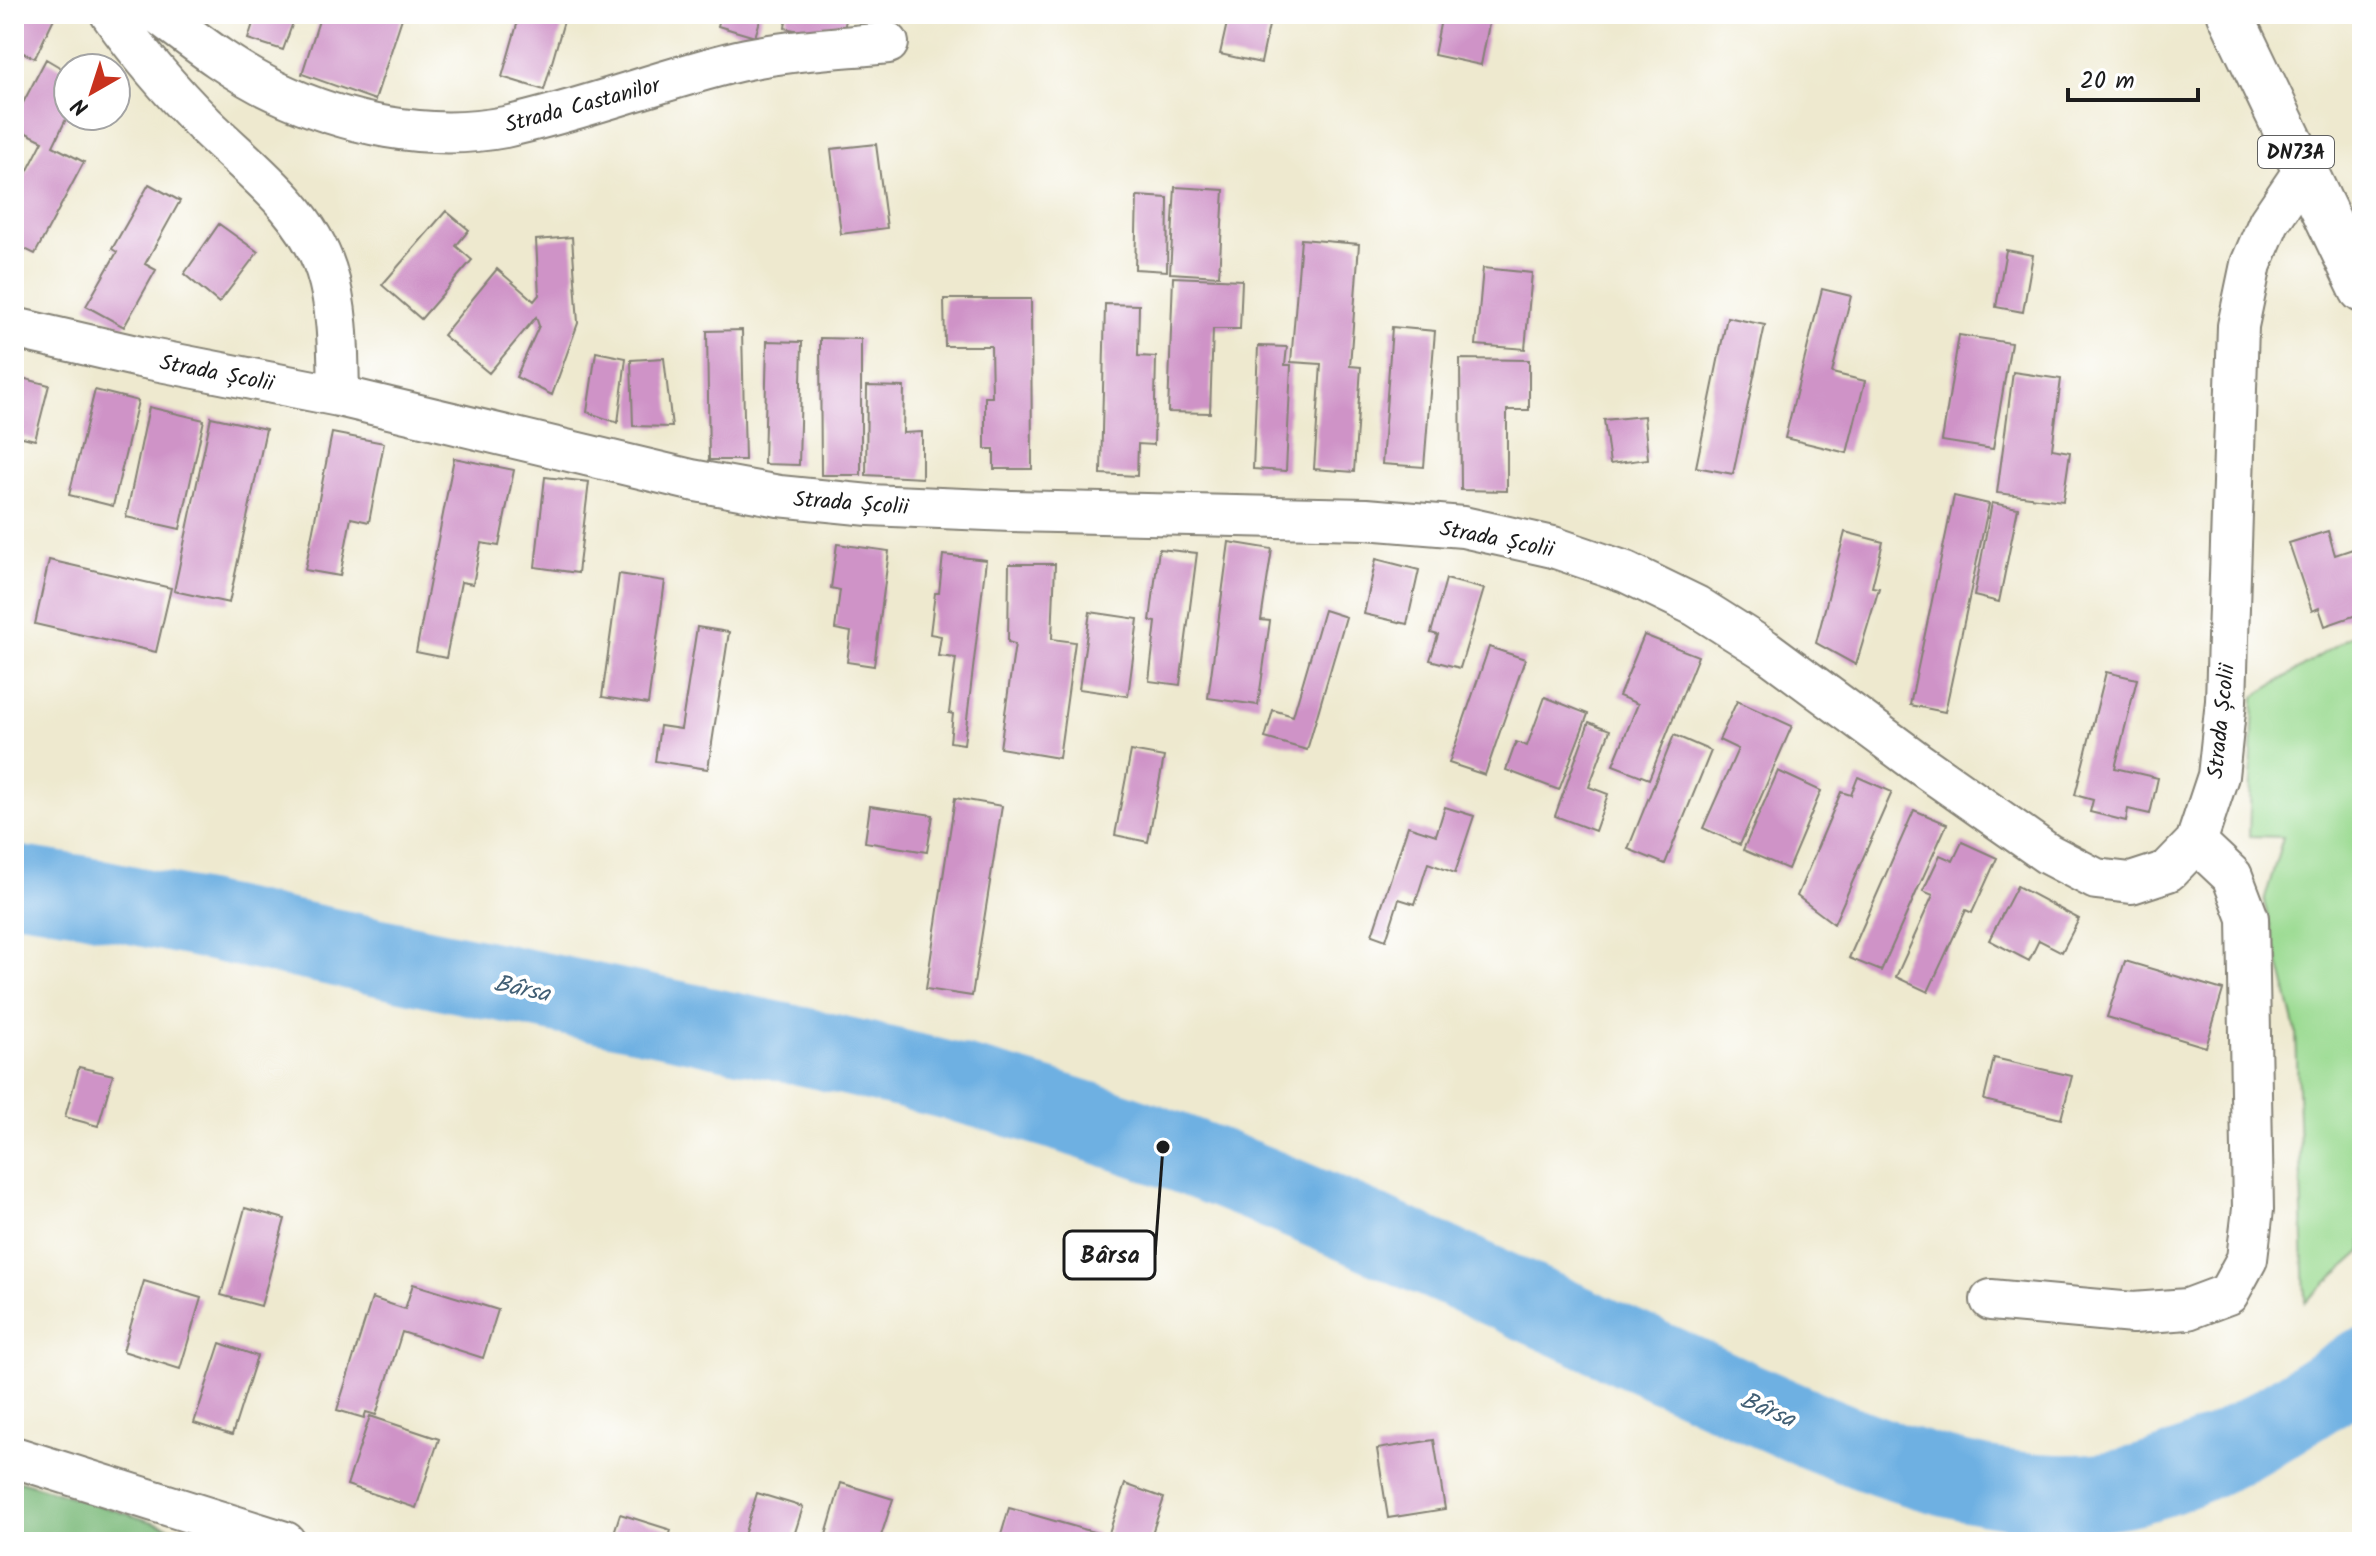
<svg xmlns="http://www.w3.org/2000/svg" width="2376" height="1556" font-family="Kalam,sans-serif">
<rect width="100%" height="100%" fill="#fff"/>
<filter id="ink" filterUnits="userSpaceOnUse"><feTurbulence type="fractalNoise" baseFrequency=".0125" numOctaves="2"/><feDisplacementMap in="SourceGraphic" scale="16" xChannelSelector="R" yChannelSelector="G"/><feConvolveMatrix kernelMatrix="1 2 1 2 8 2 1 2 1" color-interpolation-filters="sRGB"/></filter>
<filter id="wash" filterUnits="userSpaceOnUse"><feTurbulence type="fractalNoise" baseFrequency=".006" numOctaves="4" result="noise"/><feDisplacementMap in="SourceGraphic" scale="32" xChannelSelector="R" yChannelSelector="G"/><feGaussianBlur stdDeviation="1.8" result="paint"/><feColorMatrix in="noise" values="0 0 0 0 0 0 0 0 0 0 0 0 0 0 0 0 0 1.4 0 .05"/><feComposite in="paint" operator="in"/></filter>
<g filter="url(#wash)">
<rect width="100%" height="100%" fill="#eee9cf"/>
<!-- green -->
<path fill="#9ada90" stroke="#5b7b56" stroke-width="2" d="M2362 629V1251L2305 1302 2296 1031 2264 902 2283 837 2249 836 2254 697Z"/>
<!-- forest -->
<path fill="#7bba7a" stroke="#4c6b4b" stroke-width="2" d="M14 1479 218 1542H14Z"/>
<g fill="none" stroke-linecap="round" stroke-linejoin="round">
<!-- river -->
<path stroke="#6eb0e2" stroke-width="78" d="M14 884 80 894 788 1043C868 1061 948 1079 1026 1102 1113 1127 1199 1159 1282 1194 1412 1248 1540 1309 1669 1366 1801 1425 1957 1508 2104 1491 2201 1479 2282 1417 2362 1367"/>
</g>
<g id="blocks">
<!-- building -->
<path fill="#cf93c7" d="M14 14H56L35 58 14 49Z
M256 14H296L283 50 248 39Z
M321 14 403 15 375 100 302 74Z
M520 14H566L544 90 502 77Z
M721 14H762L755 37 718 26Z
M787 14H847L842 40 785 28Z
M1229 14 1271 16 1261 63 1220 54Z
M1442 14H1491L1481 65 1434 55Z
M46 59 68 72V90L60 105 68 109V115L53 146 84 162 35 254 25 249 14 269V197L43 141 14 127V120Z
M876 144 887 228 841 234 831 149Z
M149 184 180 201 145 264 156 270 124 327 86 306 117 252 112 249Z
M1175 187 1224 190 1219 276 1170 273Z
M1137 196 1168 198 1167 271 1135 269Z
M446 211 469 230 456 246 472 260 421 319 382 285Z
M219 224 258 252 219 303 184 274Z
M572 237 578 323 552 395 516 377 539 326 536 317 489 373 443 335 497 269 534 301 539 295 536 240Z
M1301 239 1359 244 1350 366 1361 367 1354 472 1314 469 1321 364 1291 362Z
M2006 250 2033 255 2023 312 1996 307Z
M1483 268 1532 273 1525 349 1476 345Z
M1173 277 1242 280 1240 329H1213L1210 413 1168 412Z
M1822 289 1851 296 1832 373 1865 381 1847 453 1785 438Z
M944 299H1031L1032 469H994V449H985V397H992L991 346H945Z
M1105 304 1139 305 1138 356 1156 357 1154 445 1138 444 1137 476 1101 474Z
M1727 317 1765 325 1733 474 1696 467Z
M1392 327 1435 331 1424 467 1382 464Z
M742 330 745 460H709L707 331Z
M1959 335 2011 343 1993 449 1942 441Z
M820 338 861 339V475H821Z
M767 341 802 342 799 465 764 464Z
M1258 346 1287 347 1285 365H1291L1286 471 1253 469Z
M596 352 626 358 618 423 587 412Z
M664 358 672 427 633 426 631 360Z
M1460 359 1529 360V410H1507V491L1461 490Z
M2013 372 2061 379 2052 449 2070 452 2063 501 1997 493Z
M14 376 49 385 35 440 14 435Z
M867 386 904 387 903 433 922 432V478L866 475Z
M95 390 138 401 113 506 69 495Z
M149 407 204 420 180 529 126 517Z
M1644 416 1648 459 1610 464 1604 420Z
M211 417 266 429 229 603 174 591Z
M332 433 384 443 369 522 351 518 340 576 305 570Z
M454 458 514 470 499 546 481 543 473 584 461 582 446 658 416 652Z
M545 477 589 482 578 573 535 567Z
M1954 496 1989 504 1945 712 1910 705Z
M1992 503 2018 508 1999 602 1974 596Z
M2328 531 2335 555 2362 546V613L2325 626 2319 608 2312 611 2289 543Z
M1845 532 1883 542 1872 587 1879 588 1856 665 1816 643Z
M1229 542 1272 549 1261 620 1270 621 1258 705 1208 698Z
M837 544 889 551 874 666 847 662 851 632 835 629 840 590 831 588Z
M1159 549 1197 553 1180 685 1149 681 1156 622 1150 621Z
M943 555 986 560 964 744 950 742 953 714 949 713 956 658 938 656 941 636 930 634 935 593H939Z
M1376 559 1419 570 1407 624 1364 614Z
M49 560 171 588 156 652 35 624Z
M1009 564H1055L1052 639 1075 642 1059 758 1000 748 1015 644 1008 642Z
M619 574 665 581 648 704 602 697Z
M1446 579 1484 589 1460 668 1430 660 1438 635 1431 633Z
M1324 610 1346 617 1307 750 1265 738 1273 710 1293 716Z
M1090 612 1138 619 1128 696 1079 689Z
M697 627 729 632 708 769 655 761 660 726 681 729Z
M1644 635 1698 656 1649 779 1613 765 1638 704 1619 696Z
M1489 647 1525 659 1485 775 1449 763Z
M2106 672 2137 679 2115 768 2158 778 2150 814 2128 809 2126 821 2090 812 2093 800 2075 795Z
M1545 697 1588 714 1559 790 1506 770 1516 742 1527 746Z
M1737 701 1792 726 1740 845 1703 828 1738 749 1719 740Z
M1589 722 1610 730 1589 787 1608 794 1595 831 1555 816Z
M1674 735 1711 751 1665 864 1628 849Z
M1131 751 1164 757 1148 842 1115 835Z
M1778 771 1821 791 1788 869 1743 850Z
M1858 777 1892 792 1834 924 1797 896 1841 792 1851 795Z
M955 798 1002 806 972 996 926 989Z
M870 806 933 815 927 852 865 842Z
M1445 807 1474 816 1455 873 1428 863 1415 904 1399 899 1386 940 1372 935 1408 826 1436 835Z
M1914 810 1947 824 1881 971 1849 958Z
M1962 842 1997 858 1972 913 1966 910 1928 992 1896 977 1933 895 1923 891 1940 855 1953 861Z
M2017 886 2079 919 2062 952 2039 940 2029 961 1989 940Z
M2125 961 2223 990 2206 1047 2107 1017Z
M1994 1058 2072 1076 2061 1119 1984 1100Z
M79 1067 113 1075 98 1126 65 1117Z
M245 1208 285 1219 261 1306 221 1295Z
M144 1281 201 1298 180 1369 123 1351Z
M413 1284 498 1310 483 1358 402 1332 376 1415 366 1412 364 1418 337 1410 372 1298 405 1309Z
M220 1343 257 1356 232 1435 194 1423Z
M370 1416 439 1439 416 1508 347 1485Z
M1434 1440 1445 1509 1388 1518 1377 1449Z
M841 1483 893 1499 879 1542H824Z
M1125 1484 1164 1498 1149 1542H1106Z
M757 1493 803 1507 792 1542H742Z
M1009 1508 1097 1533 1094 1542H999Z
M620 1514 671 1530 668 1542H611Z"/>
</g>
</g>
<g filter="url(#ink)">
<use href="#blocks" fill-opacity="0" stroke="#858276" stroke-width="2"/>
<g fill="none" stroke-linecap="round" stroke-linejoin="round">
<!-- minor casing -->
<g stroke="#858276" stroke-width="44">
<path id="minor" d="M111 14C139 54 171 91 206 126 249 168 306 209 326 270 339 311 338 354 339 396
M159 14C196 42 233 71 275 91 344 124 428 142 505 127 584 110 659 80 738 61 786 50 838 48 888 43
M14 328 140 357 339 396 691 480 779 496 869 505 1011 511 1366 519 1463 527 1553 547 1626 572 1696 606 1764 649 1917 762 2048 854 2096 879 2131 883 2168 871 2196 842 2218 776 2226 701 2238 326 2251 264 2269 222 2305 169
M1991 1300 2133 1313 2188 1309 2228 1294 2247 1259 2253 1209 2248 918 2232 876 2196 842
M14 1457 285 1542"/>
</g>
<!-- primary casing -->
<g stroke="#858276" stroke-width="48">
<path id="primary" d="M2230 14 2362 290"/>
</g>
<!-- minor -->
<use href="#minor" stroke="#fff" stroke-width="40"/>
<!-- primary -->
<use href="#primary" stroke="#fff" stroke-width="44"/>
</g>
</g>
<g text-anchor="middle" stroke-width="8" stroke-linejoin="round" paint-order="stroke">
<!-- shield labels -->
<rect fill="#fff" stroke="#606060" stroke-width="2" x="2258" y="136" width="76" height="32" rx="6"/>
<g font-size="20" font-weight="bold" fill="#1c1c1c">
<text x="2296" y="159">DN73A</text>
</g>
<!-- street labels -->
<g font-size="22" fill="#1c1c1c" stroke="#fff">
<text transform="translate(582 104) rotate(-15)" y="8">Strada Castanilor</text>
<text transform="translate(217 372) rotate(11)" y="8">Strada Școlii</text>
<text transform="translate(851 502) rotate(4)" y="8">Strada Școlii</text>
<text transform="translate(1497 538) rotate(11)" y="8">Strada Școlii</text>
<text transform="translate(2220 721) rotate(-84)" y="8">Strada Școlii</text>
</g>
<!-- water labels -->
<g font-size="24" font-style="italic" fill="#415f75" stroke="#fff">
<text transform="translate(522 988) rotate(12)" y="8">Bârsa</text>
<text transform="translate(1768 1409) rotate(23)" y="8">Bârsa</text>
</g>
</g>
<!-- callouts -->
<path fill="none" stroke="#1c1c1c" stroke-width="3" d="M1163 1147L1155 1255"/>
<circle fill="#1c1c1c" stroke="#fff" stroke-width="3" cx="1163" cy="1147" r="8"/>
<rect fill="#fff" stroke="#1c1c1c" stroke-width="3" x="1064" y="1231" width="91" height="48" rx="8"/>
<g font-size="24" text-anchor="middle" font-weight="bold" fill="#1c1c1c">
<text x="1110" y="1263">Bârsa</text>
</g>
<!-- margin -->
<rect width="2376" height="1556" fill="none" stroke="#fff" stroke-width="48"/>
<!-- north arrow -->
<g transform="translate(92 92) rotate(219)"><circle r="38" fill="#ffffff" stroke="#a4a4a4" stroke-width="2"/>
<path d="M0-6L14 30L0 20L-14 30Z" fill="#c8321e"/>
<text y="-12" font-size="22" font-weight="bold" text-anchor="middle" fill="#1c1c1c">N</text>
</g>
<!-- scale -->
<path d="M2068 88v12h130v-12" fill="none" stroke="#1c1c1c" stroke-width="4"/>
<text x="2080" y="88" font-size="24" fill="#1c1c1c" stroke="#ffffff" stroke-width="6" paint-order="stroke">20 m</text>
</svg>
